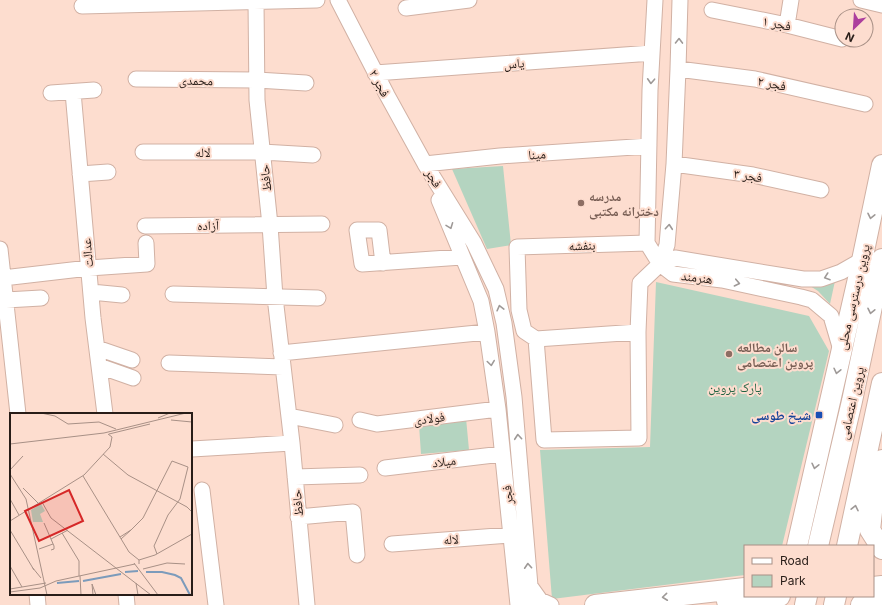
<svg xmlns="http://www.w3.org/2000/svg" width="882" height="605" font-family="Inter,'Noto Naskh Arabic',sans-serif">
<rect width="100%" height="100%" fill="#fdddcf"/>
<!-- green -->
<path fill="#b4d4c0" d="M503 166 511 245 487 249 452 169Z
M835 281 830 304 818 291 810 286 829 284Z
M656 282 809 316 829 351 782 546H745V575L552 599 540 450 650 447Z
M466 418 469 450 421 454 419 425Z"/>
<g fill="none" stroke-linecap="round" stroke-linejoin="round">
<!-- minor casing -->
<g stroke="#d1b1a4" stroke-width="17">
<path id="minor" d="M338 0 387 95 425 164 474 243 496 289 504 323 514 397 530 586 533 605
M655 0 650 90 647 243 660 264 673 274 722 280 801 297 812 300 831 316 841 350
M861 0 882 5
M256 2 257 100 270 225 275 297 292 443 307 605
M82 6 317 0
M406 8 469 0
M712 10 787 25 842 39
M787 25 791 0
M678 69 755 79 865 104
M375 73 652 53
M136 79 257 80 306 83
M73 92 93 318 105 414
M51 93 94 90
M143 152H262L313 155
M425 164 500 156 649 146
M674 164 753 175 821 190
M80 174 108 172
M439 200 481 301 487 332 498 409 518 605
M145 226 322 224
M647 243 517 247 519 310 524 331 536 339 544 440 639 438 638 332 640 283 660 264 667 245 674 164 678 69 680 0
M0 249 18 414
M383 263 379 230H357L362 264 462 257
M660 264 675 258 803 279H821L841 272 862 260
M3 278 89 268 147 264 146 243
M91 292 122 295
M173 294 318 298
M6 300 41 298
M536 339 638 332
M97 348 132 360
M281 353 487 332
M169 363 283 367
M99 366 133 378
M289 416 335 425
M360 420 377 424 498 409
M192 449 292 443
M385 468 502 454
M295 477 360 475
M202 490 216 605
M298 517 353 512 357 555
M392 544 511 535
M530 586 540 600 551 605
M876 587 878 605
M37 594 38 605
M126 594 127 605"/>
</g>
<!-- major casing -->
<g stroke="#d1b1a4" stroke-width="22">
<path id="major" d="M882 460 873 503 870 530 882 549
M797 546 860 270 882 165
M818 546 852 401 882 259
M847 546 882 383
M873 587 882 586
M727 601 780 596
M595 605 745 588
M805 605 807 596
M834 605 836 596
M861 605 868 596"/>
</g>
<!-- minor -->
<use href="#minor" stroke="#fff" stroke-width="15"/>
<!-- major -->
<use href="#major" stroke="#fff" stroke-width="20"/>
</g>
<!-- one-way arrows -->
<defs><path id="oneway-chevron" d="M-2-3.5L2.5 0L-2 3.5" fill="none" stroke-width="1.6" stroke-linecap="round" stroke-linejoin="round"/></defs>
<g stroke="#9e9997">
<use href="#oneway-chevron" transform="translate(679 41) rotate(-89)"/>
<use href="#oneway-chevron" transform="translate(651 81) rotate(93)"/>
<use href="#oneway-chevron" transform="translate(871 216) rotate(102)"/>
<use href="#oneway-chevron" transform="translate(450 226) rotate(69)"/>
<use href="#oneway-chevron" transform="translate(669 227) rotate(-85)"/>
<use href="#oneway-chevron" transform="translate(827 277) rotate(161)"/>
<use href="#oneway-chevron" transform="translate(737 283) rotate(12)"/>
<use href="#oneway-chevron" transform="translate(500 308) rotate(-104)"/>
<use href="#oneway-chevron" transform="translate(871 311) rotate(102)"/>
<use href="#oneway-chevron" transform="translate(491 363) rotate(82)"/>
<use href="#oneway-chevron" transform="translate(837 371) rotate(103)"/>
<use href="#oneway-chevron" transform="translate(518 437) rotate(-95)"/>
<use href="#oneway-chevron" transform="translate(815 466) rotate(103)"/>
<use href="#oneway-chevron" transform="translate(855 508) rotate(-78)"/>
<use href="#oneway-chevron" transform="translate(528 566) rotate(-94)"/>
<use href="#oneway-chevron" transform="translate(665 597) rotate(174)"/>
</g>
<!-- markers -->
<g fill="#8d6e63" stroke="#fdddcf" stroke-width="1.5">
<circle cx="581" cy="203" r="4"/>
<circle cx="729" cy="354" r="4"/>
</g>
<rect fill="#1a4fb4" stroke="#fdddcf" stroke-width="1.5" x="815" y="411" width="8" height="8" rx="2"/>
<g text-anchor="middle" stroke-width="4" stroke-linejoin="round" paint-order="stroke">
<!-- street labels -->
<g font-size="13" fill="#281d18" stroke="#fdddcf">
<text transform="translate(777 23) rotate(12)" y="5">فجر ۱</text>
<text transform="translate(514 63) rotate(-4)" y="5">یاس</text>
<text transform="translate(196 80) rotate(1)" y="5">محمدی</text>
<text transform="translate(380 83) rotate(62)" y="5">فجر ۲</text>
<text transform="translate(772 83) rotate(12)" y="5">فجر ۲</text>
<text x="203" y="157">لاله</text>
<text transform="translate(537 154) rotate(-4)" y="5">مینا</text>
<text transform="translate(748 175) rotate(10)" y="5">فجر ۳</text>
<text transform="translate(265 178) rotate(-96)" y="5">حافظ</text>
<text transform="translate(434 178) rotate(58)" y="5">فجر</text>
<text transform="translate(208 225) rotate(-1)" y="5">آزاده</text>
<text transform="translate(582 245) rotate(-2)" y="5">بنفشه</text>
<text transform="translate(87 253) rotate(-95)" y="5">عدالت</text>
<text transform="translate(697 277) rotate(7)" y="5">هنرمند</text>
<text transform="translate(853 297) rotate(-77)" y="5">پروین درسترسی محلی</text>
<text transform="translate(851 403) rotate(-77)" y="5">پروین اعتصامی</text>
<text transform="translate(429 418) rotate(-7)" y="5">فولادی</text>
<text transform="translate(444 461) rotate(-7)" y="5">میلاد</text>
<text transform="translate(507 495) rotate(-96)" y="5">فجر</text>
<text transform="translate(297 503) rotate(-95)" y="5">حافظ</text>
<text transform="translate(451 539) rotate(-4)" y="5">لاله</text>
</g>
<!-- education labels -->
<g font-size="13" font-weight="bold" fill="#785e54" stroke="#fdddcf" text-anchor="start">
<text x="589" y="201">مدرسه<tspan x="589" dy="15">دخترانه مکتبی</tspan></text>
<text x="737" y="352">سالن مطالعه<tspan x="737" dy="15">پروین اعتصامی</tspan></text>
</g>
<!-- park labels -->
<g font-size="13" fill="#1f6240" stroke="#fdddcf">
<text x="735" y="392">پارک پروین</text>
</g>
<!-- transit labels -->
<g font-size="13" font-weight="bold" fill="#164399" stroke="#fdddcf" text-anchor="end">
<text x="811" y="420">شیخ طوسی</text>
</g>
</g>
<!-- overview -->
<g transform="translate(10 413)">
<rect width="182" height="182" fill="#fdddcf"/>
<path d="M31 91 35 98 30 101 33 109H23L21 97Z" fill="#b4d4c0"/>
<path fill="none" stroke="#7c9bbb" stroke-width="2" d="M115 159 128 158M136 159H152L165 162 171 165 180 182M73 168 111 161M47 170 69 168"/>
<path fill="none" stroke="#a89086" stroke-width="1" d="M31 0 45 3 58 11 89 9 106 16M148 5 160 0M161 7 182 9M99 21 140 11M0 31 94 20 176 0M93 41 118 62 177 94 182 99M0 57 13 43M0 61 16 86 37 182M73 63 119 139 129 147V151M13 75 29 91M0 86 9 102M32 89 41 105 141 182M0 108 74 62 100 34 102 24 98 21M34 110 44 133V136L41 137M0 117 24 157M121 117 133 105 162 48 178 54 170 86 158 102 144 133 147 141M52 120 69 148V163M110 124 121 117 111 126M41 126 58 117M29 136 43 131M129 147 145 142 182 121M124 150 148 182M0 153 12 174M22 154 31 165M133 156 157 150 175 151M70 163 71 182M126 170 128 182M0 176 36 170M0 179 30 175 46 168 125 151M83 182 82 171 86 182"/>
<path fill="#d62828" fill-opacity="0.15" stroke="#d62828" stroke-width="2" d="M59 77 73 108 29 128 15 98Z"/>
<rect width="182" height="182" fill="none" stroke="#281d18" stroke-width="2"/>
</g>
<!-- legend -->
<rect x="744" y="545" width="130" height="52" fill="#fdddcf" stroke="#a89086"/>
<rect x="752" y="558" width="20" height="6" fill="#ffffff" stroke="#a89086"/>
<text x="780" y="565" font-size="12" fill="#281d18">Road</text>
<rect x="752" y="575" width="20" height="12" fill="#b4d4c0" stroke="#a89086"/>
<text x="780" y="585" font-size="12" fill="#281d18">Park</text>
<!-- north arrow -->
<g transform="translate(854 28) rotate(205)"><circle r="19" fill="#fdddcf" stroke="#a89086"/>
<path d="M0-3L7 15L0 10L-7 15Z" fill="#ac3f9d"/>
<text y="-6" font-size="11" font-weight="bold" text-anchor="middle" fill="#281d18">N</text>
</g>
</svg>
